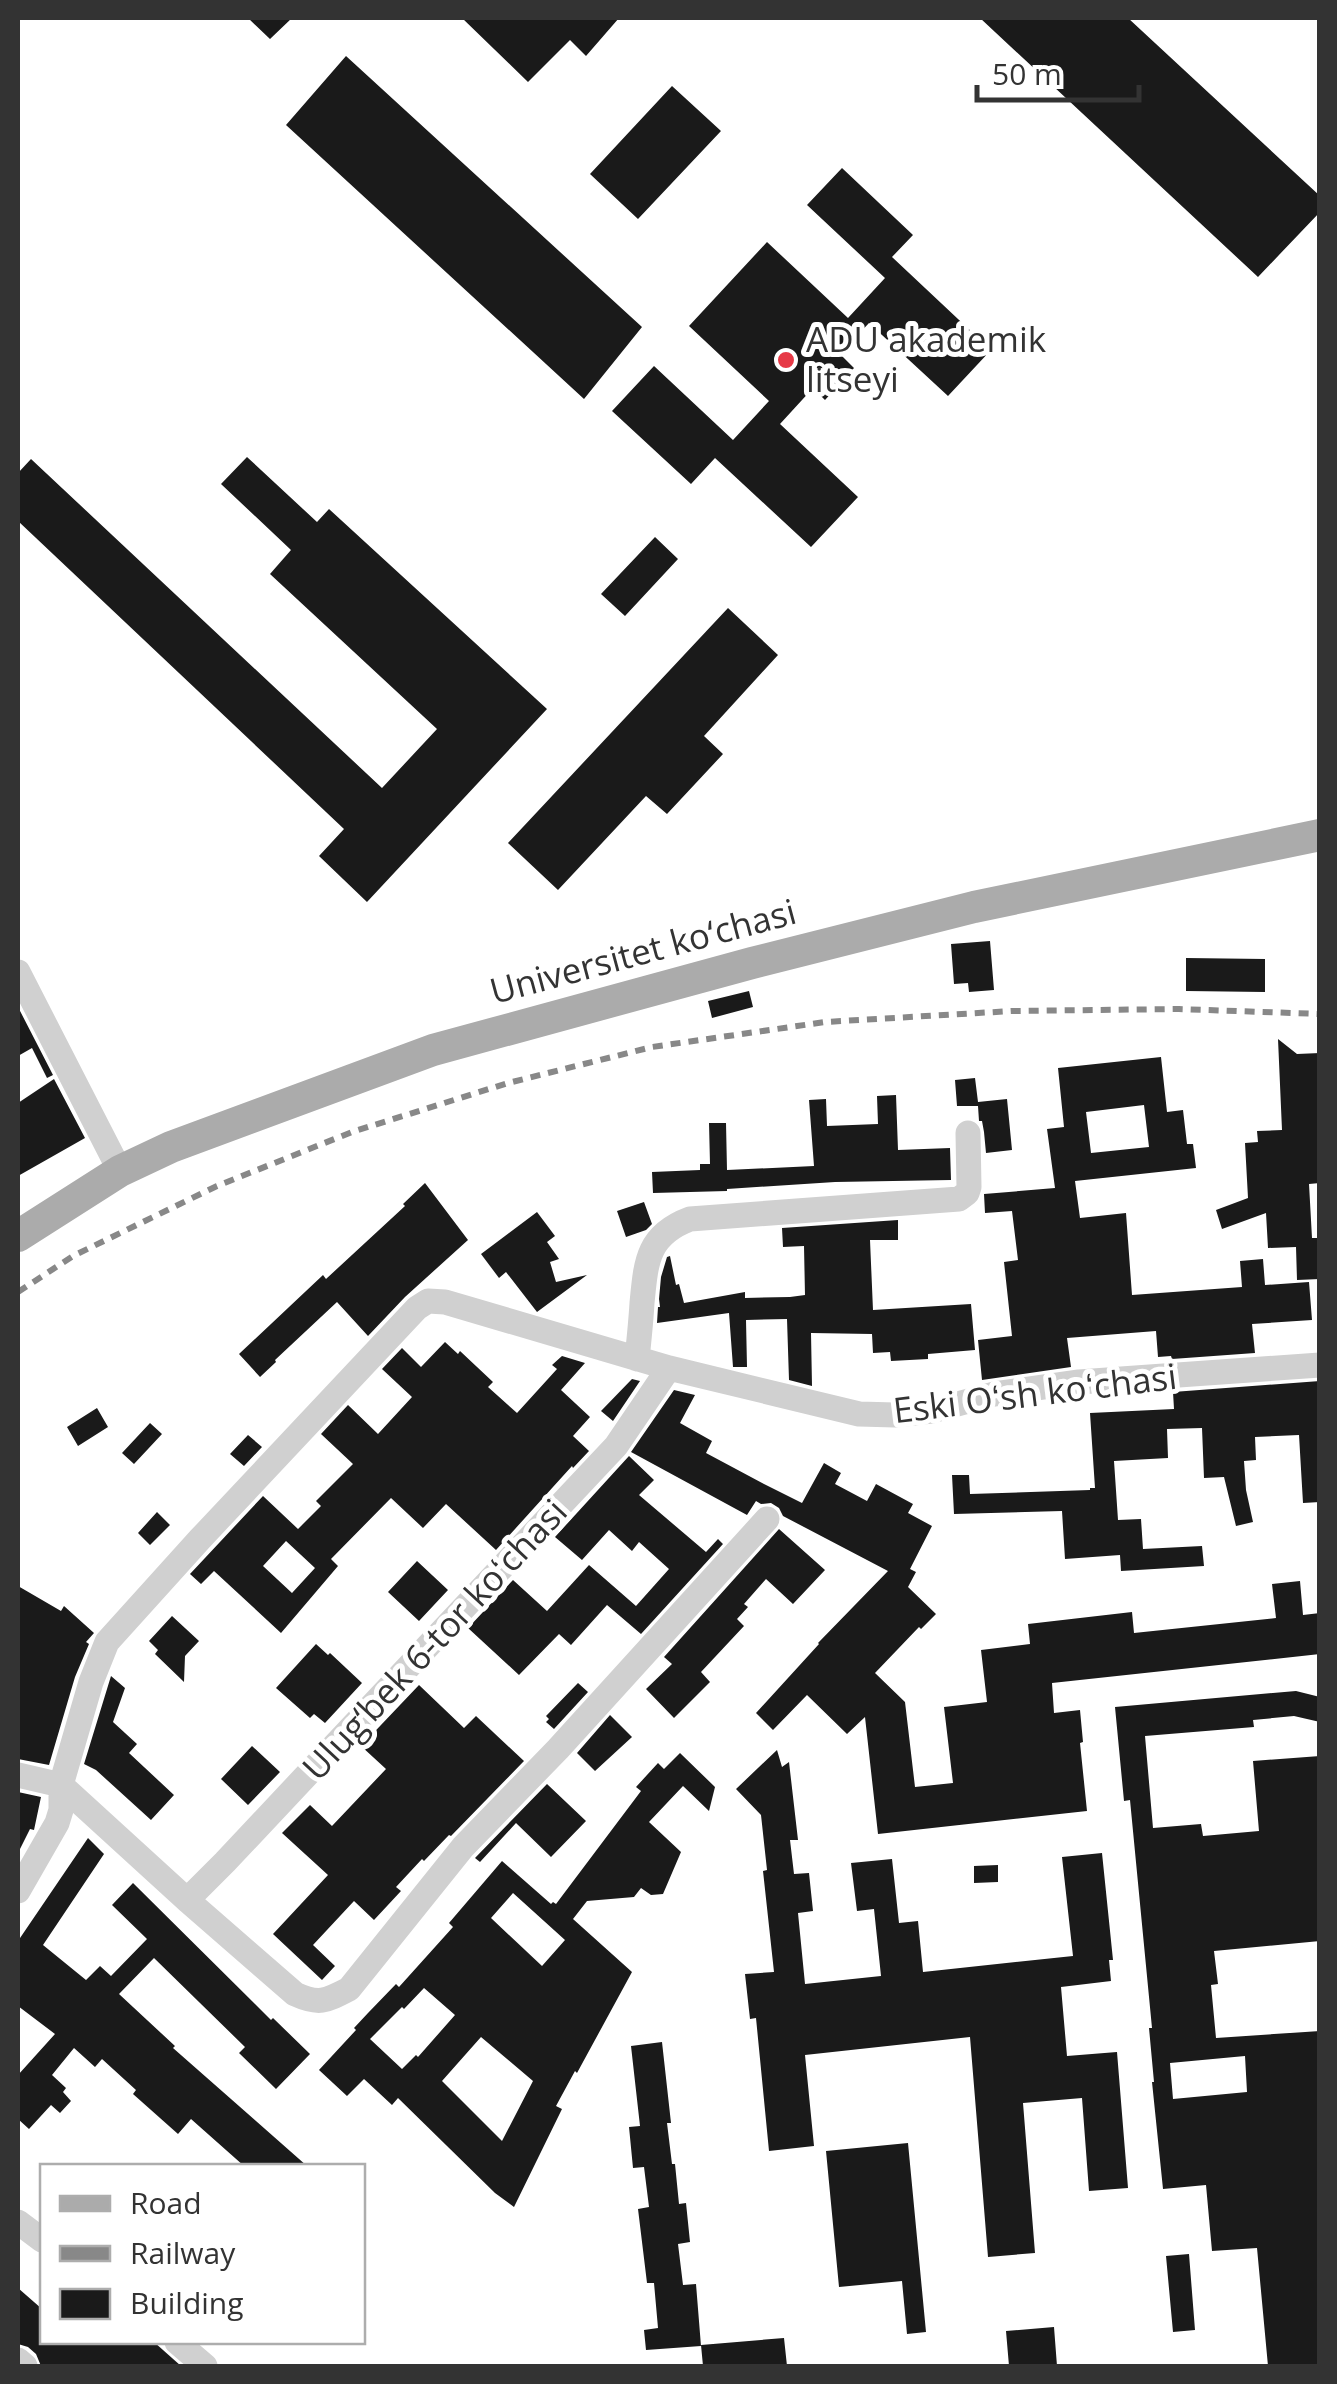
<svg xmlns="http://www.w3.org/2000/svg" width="1337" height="2384" font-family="'Open Sans',sans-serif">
<rect width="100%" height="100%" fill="#fff"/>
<!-- building -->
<path fill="#1a1a1a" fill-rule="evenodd" d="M248 18H292L270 39Z
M462 18H619L586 56 570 40 528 82Z
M980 18H1128L1320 196V212L1258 277Z
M346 56 642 327 584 399 286 125Z
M672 86 721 131 638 219 590 174Z
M842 168 913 235 892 257 991 350 948 396 869 323 840 354 854 368 825 400 813 388 780 424 858 497 811 547 715 458 691 484 612 411 654 366 733 440 769 401 689 326 767 242 848 318 885 278 807 205Z
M247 457 317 522 329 509 547 709 367 902 319 856 344 829 18 521V473L31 459 382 788 437 729 270 574 291 550 221 484Z
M655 537 678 559 625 616 601 594Z
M728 608 778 655 704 736 723 754 667 814 646 796 558 890 508 843Z
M990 941 994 990 969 992 968 983 954 984 951 944Z
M1186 958 1265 959V992L1186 991Z
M749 991 753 1007 712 1018 708 1001Z
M18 1007 53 1075 47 1078 32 1048 18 1056Z
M1278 1039 1297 1054 1320 1053V1183L1309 1184 1312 1238H1320V1279L1297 1280 1296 1247 1268 1248 1266 1213 1222 1229 1216 1210 1248 1198 1245 1143 1258 1142 1257 1131 1282 1130Z
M1161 1057 1167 1112 1183 1110 1187 1144H1193L1196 1168 1075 1181 1080 1218 1126 1213 1132 1295 1242 1287 1240 1261 1263 1259 1265 1285 1309 1282 1312 1320 1252 1324 1255 1353 1172 1359 1171 1356 1158 1357 1156 1331 1067 1338 1071 1367 982 1380 978 1340 1012 1336 1004 1262 1018 1260 1012 1211 985 1213 984 1194 1055 1188 1047 1129 1064 1127 1058 1068ZM1144 1105 1149 1147 1091 1153 1086 1112Z
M975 1078 978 1102 1007 1099 1012 1150 986 1153 984 1132 982 1121H979L978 1106H957L955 1080Z
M54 1079 85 1138 18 1176V1103Z
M896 1095 898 1150 950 1148 951 1180 835 1182 727 1189V1191L653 1193 652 1172 700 1170V1164H710L709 1123H726L727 1170 814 1166 809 1100 826 1099 827 1126 878 1124 877 1096Z
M425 1183 468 1240 405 1297 368 1336 337 1302 275 1360 276 1362 260 1377 239 1354 323 1275 326 1279 405 1206 403 1204Z
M644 1202 652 1224 646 1230 626 1237 617 1211Z
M537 1212 555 1236 547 1242 559 1259 550 1262 556 1282 587 1275 537 1312 506 1272 499 1278 481 1254Z
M898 1220V1240H870L873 1310 971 1304 975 1350 928 1354V1359L891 1361 890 1352 873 1353 872 1334 811 1333 812 1386 789 1380 787 1319 746 1320 747 1367H733L729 1313 657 1323 658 1307H660L659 1299 661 1277 667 1257 670 1256 676 1285 679 1284 684 1303 745 1292V1298L790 1297 805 1295 804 1246 783 1247 782 1228Z
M445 1342 458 1354 460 1351 493 1382 488 1387 517 1413 557 1369 552 1365 562 1356 585 1363 561 1390 590 1417 573 1436 589 1451 573 1468 572 1466 496 1550 446 1504 423 1528 391 1498 331 1559 338 1566 281 1633 214 1571 201 1584 190 1574 263 1496 298 1529 321 1506 316 1501 353 1464 321 1434 348 1405 378 1434 412 1397 382 1369 402 1348 421 1367ZM286 1541 315 1568 292 1593 263 1566Z
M632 1379 640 1381 613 1421 601 1411Z
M1320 1381V1502L1303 1503 1299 1435 1255 1437 1256 1460 1244 1461 1246 1490 1253 1522 1236 1526 1224 1477 1204 1478 1202 1428 1167 1429 1168 1458 1114 1461 1118 1520 1141 1519 1143 1549 1202 1546 1204 1566 1121 1571 1120 1555 1065 1559 1062 1511 954 1514 952 1475H969L970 1494 1090 1490V1488H1095L1090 1413 1174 1409 1173 1392Z
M674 1390 695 1395 680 1423 712 1441 706 1453 764 1484 802 1503 824 1463 841 1473 835 1484 867 1501 876 1484 913 1504 908 1513 932 1526 910 1569 916 1572 908 1587 936 1614 921 1629 919 1627 875 1673 905 1702 915 1787 953 1783 944 1707 987 1702 981 1650 1030 1644 1028 1624 1132 1612 1134 1633 1276 1618 1272 1584 1300 1581 1303 1615 1320 1613V1654L1052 1683 1054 1713 1080 1710 1083 1742 1080 1743 1087 1811 878 1834 865 1717 847 1734 807 1695 773 1730 756 1713 819 1644 818 1643 888 1571 783 1516 779 1508 771 1503 761 1504 756 1501 747 1515 631 1452Z
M97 1408 108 1427 78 1446 67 1427Z
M150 1423 162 1434 134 1464 122 1453Z
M248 1435 262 1447 244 1466 230 1454Z
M629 1456 654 1480 639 1495 706 1552 718 1539 723 1544 641 1634 607 1605 571 1645 559 1634 519 1675 468 1628 513 1580 547 1611 589 1565 636 1606 669 1569 639 1542 632 1551 609 1530 582 1560 555 1537Z
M157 1512 170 1525 150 1545 138 1533Z
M779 1529 825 1570 793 1604 766 1579 744 1604 748 1607 737 1619 744 1626 701 1672 710 1682 674 1718 646 1689 672 1664 664 1657Z
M417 1561 448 1590 419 1621 388 1592Z
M18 1586 61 1611 64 1606 94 1633 86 1642 89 1644 75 1677 49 1765 18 1759Z
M172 1616 199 1641 185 1656 184 1682 155 1654 158 1650 149 1641Z
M316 1644 328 1655 330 1653 362 1683 325 1723 314 1714 310 1718 276 1688Z
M111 1676 125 1688 113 1722 137 1744 129 1753 174 1795 151 1820 96 1770 84 1764Z
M578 1683 588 1692 554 1729 546 1722 549 1719 546 1716Z
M419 1685 464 1728 476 1716 524 1761 451 1836 449 1835 424 1861 422 1859 396 1887 401 1891 374 1920 354 1901 313 1945 335 1966 322 1980 273 1934 328 1875 282 1833 310 1805 332 1826 386 1769 361 1746Z
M1296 1691 1320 1697V1722L1294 1716 1253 1720 1254 1727 1145 1736 1153 1828 1201 1824 1203 1836 1259 1831 1253 1761 1320 1756V1941L1214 1951 1218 1984 1211 1985 1216 2038 1320 2031V2366H1268L1257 2248 1212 2251 1206 2185 1163 2189 1152 2082H1154L1149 2028H1152L1130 1800 1124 1801 1115 1707ZM1245 2056 1247 2092 1173 2099 1170 2063Z
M610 1715 632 1737 595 1771 577 1753Z
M252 1746 280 1772 248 1805 221 1779Z
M777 1750 782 1767 789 1762 798 1840H790L794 1874 809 1873 813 1911 798 1913 805 1984 881 1976 874 1909 857 1911 851 1863 892 1859 899 1923 918 1921 923 1972 1073 1956 1062 1857 1102 1853 1113 1960H1109L1111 1981 1061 1987 1067 2056 1117 2052 1128 2188 1089 2191 1082 2098 1023 2103 1035 2253 988 2257 970 2037 805 2055 814 2146 769 2151 756 2018 750 2019 745 1974 774 1972 763 1871 767 1870 761 1815 736 1789Z
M680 1753 715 1787 709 1811 683 1786 649 1822 681 1852 663 1894 651 1895 641 1888 634 1897 587 1901 573 1919 632 1972 577 2073 575 2071 556 2106 562 2109 514 2207 495 2193 398 2098 392 2105 364 2079 347 2096 319 2070 356 2030 354 2028 368 2013 396 1984 399 1987 453 1927 449 1923 502 1861 551 1904 553 1902 556 1904 641 1791 636 1787 658 1763 664 1769ZM513 1893 565 1940 542 1966 491 1918ZM424 1988 455 2015 418 2057 416 2055 402 2069 370 2039 402 2007 404 2009ZM481 2037 533 2081 502 2141 442 2081Z
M547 1784 586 1821 551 1857 516 1823 480 1862 475 1858Z
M18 1792 41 1797 34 1830 30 1829 18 1853Z
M88 1838 104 1854 43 1945 86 1980 100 1966 111 1976 147 1939 112 1905 133 1883 271 2020 273 2018 310 2054 276 2089 239 2053 245 2047 154 1958 119 1994 175 2046 173 2048 307 2166H244L191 2119 178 2134 133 2094 136 2090 102 2059 95 2067 74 2048 52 2075 66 2088 63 2092 71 2101 60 2113 51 2105 29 2129 18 2119V2075L55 2034 18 2006V1941Z
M998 1865V1882L974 1883V1866Z
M662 2042 671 2123H667L672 2164H675L679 2204 686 2203 690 2242 678 2244 683 2285 696 2284 701 2346 646 2350 644 2330 658 2328 654 2283H647L638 2209 649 2207 644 2167 633 2168 629 2127 640 2126 631 2046Z
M908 2143 926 2332 907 2334 902 2281 839 2287 826 2151Z
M1189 2254 1195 2330 1173 2332 1166 2256Z
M18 2288 42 2309V2342H154L181 2366H41L36 2354 28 2347 18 2344Z
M1054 2327 1057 2366H1009L1006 2331Z
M784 2338 787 2366H703L701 2345Z"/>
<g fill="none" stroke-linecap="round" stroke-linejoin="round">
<!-- minor -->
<path stroke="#d0d0d0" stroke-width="25" d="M18 972 120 1171
M637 1359C639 1340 641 1321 642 1303 646 1262 647 1235 690 1219L959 1199 967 1193 969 1187 968 1133
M18 1775 61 1785 187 1900 295 1994C319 2005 326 2001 349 1989L463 1847 558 1749 767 1519
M18 1891 57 1823 61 1810V1785L91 1682 107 1642 200 1539 417 1308 428 1301 445 1302 669 1368 859 1414 895 1415 932 1411 994 1394 1079 1382 1320 1365
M187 1900 225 1862 616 1446 669 1368
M18 2222 42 2240
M177 2342 205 2366
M18 2360 25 2366"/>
<!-- major -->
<path stroke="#ababab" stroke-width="32" d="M18 1236 120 1171 171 1147 433 1050 752 963 974 907 1320 835"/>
<!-- rail -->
<path stroke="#888" stroke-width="6" stroke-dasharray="10 8" stroke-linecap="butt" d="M18 1292 73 1256 217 1186 352 1132 508 1083 652 1047 825 1022 1012 1011 1179 1009 1320 1014"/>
</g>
<!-- markers -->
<circle fill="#e63946" stroke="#fff" stroke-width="4" cx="786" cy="360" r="10"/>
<g text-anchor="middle" stroke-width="10" stroke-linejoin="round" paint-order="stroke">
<!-- poi labels -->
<g font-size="35" fill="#333" stroke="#fff" text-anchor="start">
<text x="806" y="352">ADU akademik<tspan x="806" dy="40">litseyi</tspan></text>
</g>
<!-- street labels -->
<g font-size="35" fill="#333" stroke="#fff">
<text transform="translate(643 952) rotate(-15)" y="12">Universitet kо‘chasi</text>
<text transform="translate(1035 1394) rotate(-7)" y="12">Eski Oʻsh koʻchasi</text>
<text transform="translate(435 1640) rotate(-47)" y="12">Ulug‘bek 6-tor koʻchasi</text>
</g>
</g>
<!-- border -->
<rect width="1337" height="2384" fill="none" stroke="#333333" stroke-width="40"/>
<!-- legend -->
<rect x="40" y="2164" width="325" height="180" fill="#ffffff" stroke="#adadad" stroke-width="2.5"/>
<rect x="60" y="2196" width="50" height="15" fill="#ababab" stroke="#adadad" stroke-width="2.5"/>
<text x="130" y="2214" font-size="30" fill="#333333">Road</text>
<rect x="60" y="2246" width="50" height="15" fill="#888888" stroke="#adadad" stroke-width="2.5"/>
<text x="130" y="2264" font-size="30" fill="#333333">Railway</text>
<rect x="60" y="2289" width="50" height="30" fill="#1a1a1a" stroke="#adadad" stroke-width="2.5"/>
<text x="130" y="2314" font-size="30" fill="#333333">Building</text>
<!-- scale -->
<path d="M977 85v15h162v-15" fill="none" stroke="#333333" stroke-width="5"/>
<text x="992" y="85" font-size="30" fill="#333333" stroke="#ffffff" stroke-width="8" paint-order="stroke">50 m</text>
</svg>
